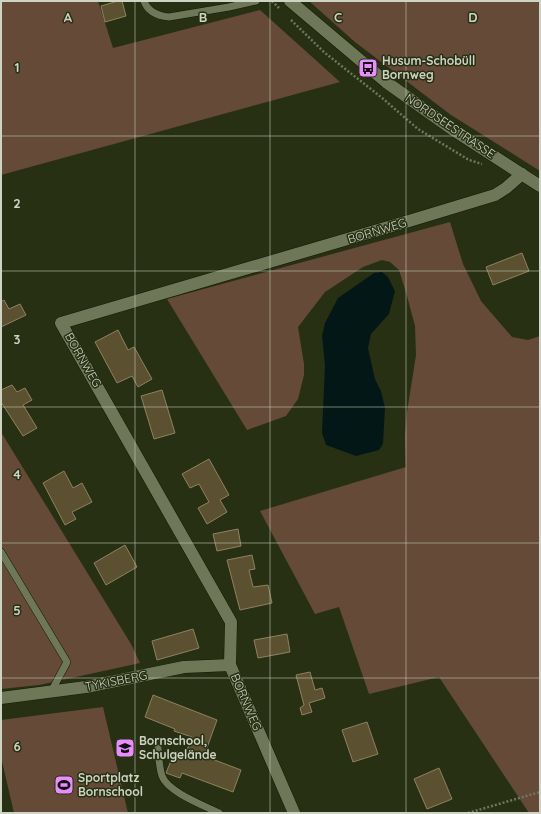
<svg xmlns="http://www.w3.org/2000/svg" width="541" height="814" font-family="Quicksand,sans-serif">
<rect width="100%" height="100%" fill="#283014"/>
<!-- green -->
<path fill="#644a37" d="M1 1H98L113 48 260 10 340 82 1 175Z
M309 1H540V171L451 115 355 42Z
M450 222 463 264 481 301 512 337 528 340 540 336V813H529L439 677 369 694 339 607 315 614 260 511 406 467 405 437 407 412 416 355 415 326 407 296 399 270 390 262 382 260 363 267 325 292 298 327 304 364V375L298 399 286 416 247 430 167 299Z
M1 432 131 644 140 663 39 685 1 689Z
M103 707 128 813H14L1 757V720Z"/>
<!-- water -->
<path fill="#031816" d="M382 272 388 277 395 291 389 314 371 334 368 348 375 379 381 391 385 408 383 444 379 450 356 456 326 445 322 433 325 365 322 336 325 323 338 298 374 273Z"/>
<!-- building -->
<path fill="#5b5030" stroke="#8d8262" d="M118 1H122L126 16 105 22 101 6Z
M522 253 529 271 493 285 486 267Z
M4 300 9 309 20 304 26 315 1 327V302Z
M118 330 128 350 134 347 152 379 138 387 132 376 117 383 95 342Z
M12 385 17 392 25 388 32 400 23 405 37 428 23 436 1 402V390Z
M162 390 175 433 154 439 141 396Z
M209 459 229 495 220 500 227 512 207 524 198 508 209 502 199 484 190 488 182 474Z
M64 471 73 488 82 483 92 502 72 512 76 519 65 525 43 483Z
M238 529 241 546 217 551 213 534Z
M125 545 137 567 106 585 94 563Z
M252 555 255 569 249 570 253 587 268 585 272 603 240 610 227 560Z
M193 629 199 648 157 660 152 641Z
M287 634 290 652 258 658 254 640Z
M310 672 315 690 322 688 325 698 309 703 312 712 302 715 300 708 304 705 296 675Z
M153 695 217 720 204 756 241 770 233 792 182 773 180 778 166 773 175 751 185 755 192 737 174 731 175 729 145 717Z
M367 722 378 754 353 762 342 730Z
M439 768 452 799 427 809 414 779Z"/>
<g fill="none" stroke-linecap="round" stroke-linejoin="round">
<!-- lane casing -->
<g stroke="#111800" stroke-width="8">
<path id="lane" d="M144 1C148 12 158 16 169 17L229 7 256 1
M1 552 67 662 51 692
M158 748C159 757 159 767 162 776 168 792 203 805 219 813"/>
</g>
<!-- street casing -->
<g stroke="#111800" stroke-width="13">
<path id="street" d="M1 698 86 687 184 667 230 665
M294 813 230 665 231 622 61 323 409 221 495 195 506 188 522 174"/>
</g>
<!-- secondary casing -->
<g stroke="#111800" stroke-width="13">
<path id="secondary" d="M290 1 386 82 455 131 540 186"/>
</g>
<!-- path -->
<path stroke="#707760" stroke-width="2.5" stroke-dasharray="2 2" stroke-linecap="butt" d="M272 1 279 8
M291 20 325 53 381 97 418 129 469 160 482 164
M468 813 540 792"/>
<!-- lane -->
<use href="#lane" stroke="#6e7859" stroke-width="7"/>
<!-- street -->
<use href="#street" stroke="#6e7859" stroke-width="12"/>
<!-- secondary -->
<use href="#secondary" stroke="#6e7859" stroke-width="12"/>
</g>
<!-- grid -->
<path fill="none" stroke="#ced4c3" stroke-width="1" stroke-opacity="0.55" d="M135 1V813M270 1V813M406 1V813M1 136H540M1 271H540M1 407H540M1 543H540M1 678H540"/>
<!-- icons -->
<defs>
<g id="bus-square" transform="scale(1)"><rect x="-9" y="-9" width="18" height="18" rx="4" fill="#e98dfe" stroke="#283014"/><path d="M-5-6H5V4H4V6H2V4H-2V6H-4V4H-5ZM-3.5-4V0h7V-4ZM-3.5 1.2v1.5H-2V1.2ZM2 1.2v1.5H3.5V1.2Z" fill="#111"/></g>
<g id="school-square" transform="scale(1)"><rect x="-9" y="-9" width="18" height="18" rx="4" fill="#e98dfe" stroke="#283014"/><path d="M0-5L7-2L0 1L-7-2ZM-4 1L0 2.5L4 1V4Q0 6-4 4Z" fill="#111"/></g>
<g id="stadium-square" transform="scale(1)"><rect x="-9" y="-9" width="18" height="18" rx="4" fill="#e98dfe" stroke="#283014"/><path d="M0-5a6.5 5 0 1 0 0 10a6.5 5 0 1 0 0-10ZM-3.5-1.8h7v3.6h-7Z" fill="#111"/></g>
</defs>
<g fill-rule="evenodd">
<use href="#bus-square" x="368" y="68"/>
<use href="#school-square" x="125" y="748"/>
<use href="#stadium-square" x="64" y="785"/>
</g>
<g text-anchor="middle" stroke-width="3" stroke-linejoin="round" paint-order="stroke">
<!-- poi labels -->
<g font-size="12" font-weight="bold" fill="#ced4c3" stroke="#283014" text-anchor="start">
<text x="382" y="65">Husum-Schobüll<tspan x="382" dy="14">Bornweg</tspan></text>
<text x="139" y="745">Bornschool,<tspan x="139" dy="14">Schulgelände</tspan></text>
<text x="78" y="782">Sportplatz<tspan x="78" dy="14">Bornschool</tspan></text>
</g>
<!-- street labels -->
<g font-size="12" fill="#ced4c3" stroke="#283014">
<text transform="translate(450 126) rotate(34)" y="4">NORDSEESTRASSE</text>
<text transform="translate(377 231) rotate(-17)" y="4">BORNWEG</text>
<text transform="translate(83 360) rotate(60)" y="4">BORNWEG</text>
<text transform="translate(116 681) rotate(-11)" y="4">TYKISBERG</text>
<text transform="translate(246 702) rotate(67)" y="4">BORNWEG</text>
</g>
</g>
<g font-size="13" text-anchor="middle" font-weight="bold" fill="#ced4c3" stroke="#283014" stroke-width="3" stroke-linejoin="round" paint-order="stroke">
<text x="68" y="22">A</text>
<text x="203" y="22">B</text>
<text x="338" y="22">C</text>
<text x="473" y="22">D</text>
<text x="17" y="72">1</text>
<text x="17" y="208">2</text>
<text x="17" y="344">3</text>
<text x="17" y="479">4</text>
<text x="17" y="615">5</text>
<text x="17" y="751">6</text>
</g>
<!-- border -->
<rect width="541" height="814" fill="none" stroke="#ced4c3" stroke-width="4"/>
</svg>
